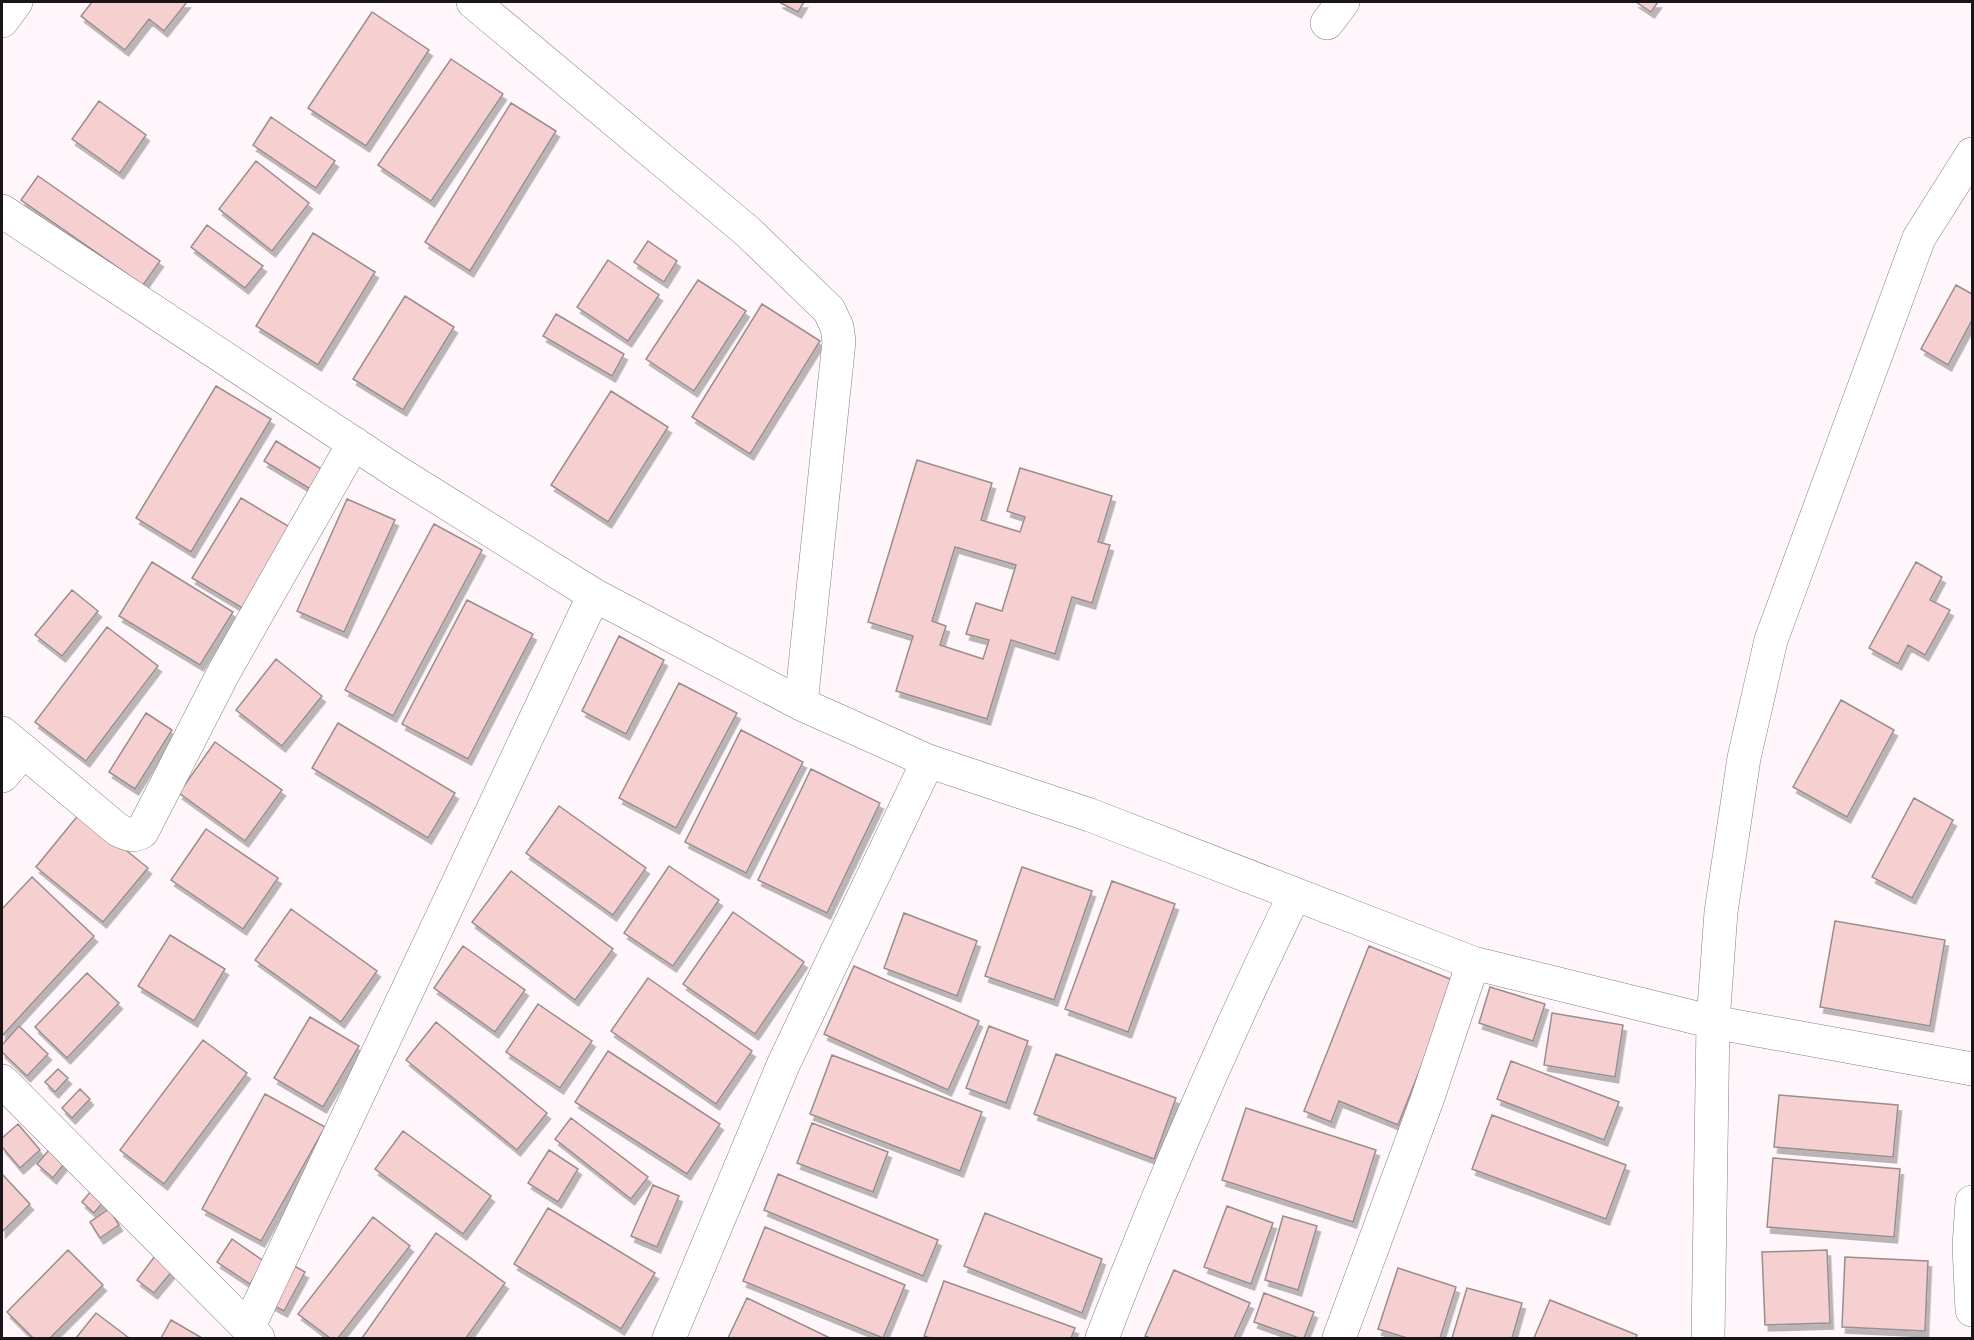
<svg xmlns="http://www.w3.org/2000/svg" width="1974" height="1340" font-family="Jost,sans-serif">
<defs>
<filter id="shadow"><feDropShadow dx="3.5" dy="6" stdDeviation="0" flood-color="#0004"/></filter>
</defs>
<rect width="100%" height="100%" fill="#fef6fa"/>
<!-- building -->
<path fill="#f6cfd1" stroke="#9a8d8e" stroke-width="1.5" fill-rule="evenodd" filter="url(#shadow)" d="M92 2H187L164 31 149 19 125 50 81 16Z
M779 2H804L798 12Z
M1636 2H1658L1651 12Z
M372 12 429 50 366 146 308 108Z
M451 59 503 94 431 201 378 165Z
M99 101 146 135 120 173 72 139Z
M511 103 556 131 470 271 425 242Z
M271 117 335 161 316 188 253 145Z
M256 161 309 203 272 251 219 209Z
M38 176 160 261 143 285 21 200Z
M207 225 263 266 245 288 191 247Z
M313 233 375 272 318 365 256 326Z
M648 241 677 261 664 282 634 262Z
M608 260 659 295 628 341 577 307Z
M698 280 746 311 694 391 646 359Z
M1956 285 1972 294V320L1948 365 1921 349Z
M405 296 454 327 403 410 353 379Z
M762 304 820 341 750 454 692 417Z
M556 314 624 354 612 376 543 336Z
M216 386 271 419 191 552 136 518Z
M611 391 668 427 608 522 551 485Z
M276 441 323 470 312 490 264 461Z
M917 460 992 483 981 520 1020 532 1025 517 1007 511 1020 468 1112 496 1098 542 1110 545 1092 603 1072 597 1055 654 1011 640 987 719 896 691 913 636 868 622ZM955 547 1016 565 1002 611 976 603 966 634 989 640 983 659 940 645 946 626 932 621Z
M241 498 293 529 244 609 192 578Z
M347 499 395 520 344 632 297 611Z
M434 524 482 550 393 716 345 690Z
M152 562 233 612 200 665 119 616Z
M1916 562 1942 577 1930 600 1950 610 1925 655 1908 645 1898 664 1869 648Z
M72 590 98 611 62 656 35 635Z
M467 600 533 634 468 759 402 724Z
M107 627 158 666 86 761 35 722Z
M619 636 664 660 626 734 582 711Z
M276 659 322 696 282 746 236 710Z
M679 683 737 713 676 828 619 798Z
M1841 700 1894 730 1847 817 1793 787Z
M146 713 172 730 135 789 109 772Z
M338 723 455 793 428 838 312 768Z
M741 730 803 762 746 873 685 842Z
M215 742 282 790 245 841 179 793Z
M811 769 880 803 827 913 758 880Z
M1914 798 1953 820 1912 898 1872 877Z
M559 806 646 868 613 915 526 853Z
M80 813 148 868 103 922 36 867Z
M206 829 278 878 243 929 171 880Z
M669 866 719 900 673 966 624 933Z
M1022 867 1092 891 1054 1000 985 976Z
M511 871 613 949 575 1000 472 922Z
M32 877 94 936 2 1036V909Z
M1112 881 1175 904 1128 1032 1065 1009Z
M291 909 377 971 341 1022 255 960Z
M733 912 804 962 755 1034 683 984Z
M904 913 977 941 957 996 884 968Z
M1835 921 1945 940 1930 1026 1820 1007Z
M170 935 225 969 194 1021 138 986Z
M463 946 525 990 495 1032 434 988Z
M1369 946 1455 981 1398 1125 1339 1101 1331 1122 1304 1111Z
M854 966 979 1021 948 1090 824 1034Z
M87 973 119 1003 67 1058 35 1027Z
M648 978 752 1051 716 1104 611 1031Z
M1490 987 1545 1004 1533 1041 1479 1023Z
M538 1004 592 1041 560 1088 506 1052Z
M1552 1013 1623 1025 1615 1077 1544 1065Z
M310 1017 359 1046 323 1107 274 1078Z
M436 1022 547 1113 517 1150 406 1060Z
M19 1026 48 1054 27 1076 2 1052V1045Z
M989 1026 1028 1041 1006 1103 966 1088Z
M203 1040 247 1073 164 1184 120 1150Z
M608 1051 720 1124 687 1174 575 1102Z
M1056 1054 1176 1098 1154 1159 1034 1114Z
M832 1055 982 1112 960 1171 810 1114Z
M1511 1061 1619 1102 1604 1140 1497 1099Z
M58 1069 68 1078 55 1092 45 1082Z
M80 1089 90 1099 72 1118 62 1108Z
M265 1094 325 1127 261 1241 202 1209Z
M1779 1095 1898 1105 1893 1157 1774 1147Z
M1246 1108 1376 1150 1353 1222 1222 1180Z
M1492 1115 1626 1165 1606 1219 1472 1169Z
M571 1118 648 1177 631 1199 555 1139Z
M812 1123 888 1152 873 1192 797 1163Z
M18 1124 40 1150 20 1168 2 1147V1138Z
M403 1131 491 1196 463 1234 375 1169Z
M49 1150 64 1164 53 1178 37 1164Z
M549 1150 578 1169 558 1202 528 1183Z
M1773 1158 1900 1169 1894 1237 1767 1227Z
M2 1174 30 1204 2 1232Z
M778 1174 938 1240 923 1276 764 1210Z
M653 1185 679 1196 657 1247 631 1236Z
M91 1191 103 1202 94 1213 82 1202Z
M1227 1206 1273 1223 1251 1284 1204 1267Z
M548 1208 655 1273 621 1329 514 1264Z
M109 1209 119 1225 100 1238 90 1222Z
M985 1213 1102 1259 1082 1313 964 1266Z
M1283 1216 1317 1226 1298 1290 1265 1280Z
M373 1217 410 1246 338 1338H330L298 1314Z
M765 1227 905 1285 883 1338 743 1281Z
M436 1233 505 1283 466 1338H362Z
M232 1239 265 1262 250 1284 217 1262Z
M68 1250 103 1285 50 1338H33L7 1312Z
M1827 1250 1830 1323 1765 1325 1762 1252Z
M155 1256 173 1270 154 1293 137 1280Z
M1845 1257 1928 1261 1925 1331 1842 1327Z
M284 1260 305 1272 284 1311 263 1300Z
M1398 1268 1456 1287 1440 1338H1407L1378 1329Z
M1174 1270 1250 1303 1234 1338H1150L1145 1336Z
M944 1281 1075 1328 1071 1338H930L924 1336Z
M1467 1288 1522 1303 1512 1338H1452Z
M1264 1293 1314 1312 1304 1338H1299L1254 1322Z
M747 1298 830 1338H728Z
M1550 1300 1637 1335 1636 1338H1534Z
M96 1313 129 1338H76Z
M171 1320 202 1338H161Z"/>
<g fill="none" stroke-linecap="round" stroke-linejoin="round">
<!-- street casing -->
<g stroke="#887d83" stroke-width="34">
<path id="street" d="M473 2 747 231 829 310 837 327 839 341 801 704
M1327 23 1343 2
M2 211 397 472 594 595 801 704 928 761 1090 815 1473 963 1713 1022 1972 1069
M2 733 118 830C127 834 133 837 142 832L224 672 354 443
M2 776 24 751
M2 1081 258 1338
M1972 1202 1969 1246 1972 1310
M248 1328 594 595
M669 1338 784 1063 928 761
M1102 1338C1160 1188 1224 1039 1295 894
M1339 1338 1427 1100 1473 963
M1708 1338 1713 1022 1721 912 1744 758 1771 640 1919 238 1972 154"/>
</g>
<!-- highway casing -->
<g stroke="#887d83" stroke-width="34">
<path id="highway" d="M2 21 16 2"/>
</g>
<!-- street -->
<use href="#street" stroke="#fff" stroke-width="33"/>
<!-- highway -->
<use href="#highway" stroke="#fff" stroke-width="33"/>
</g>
<!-- border -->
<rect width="1974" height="1340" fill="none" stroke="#1a1618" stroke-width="6"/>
</svg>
